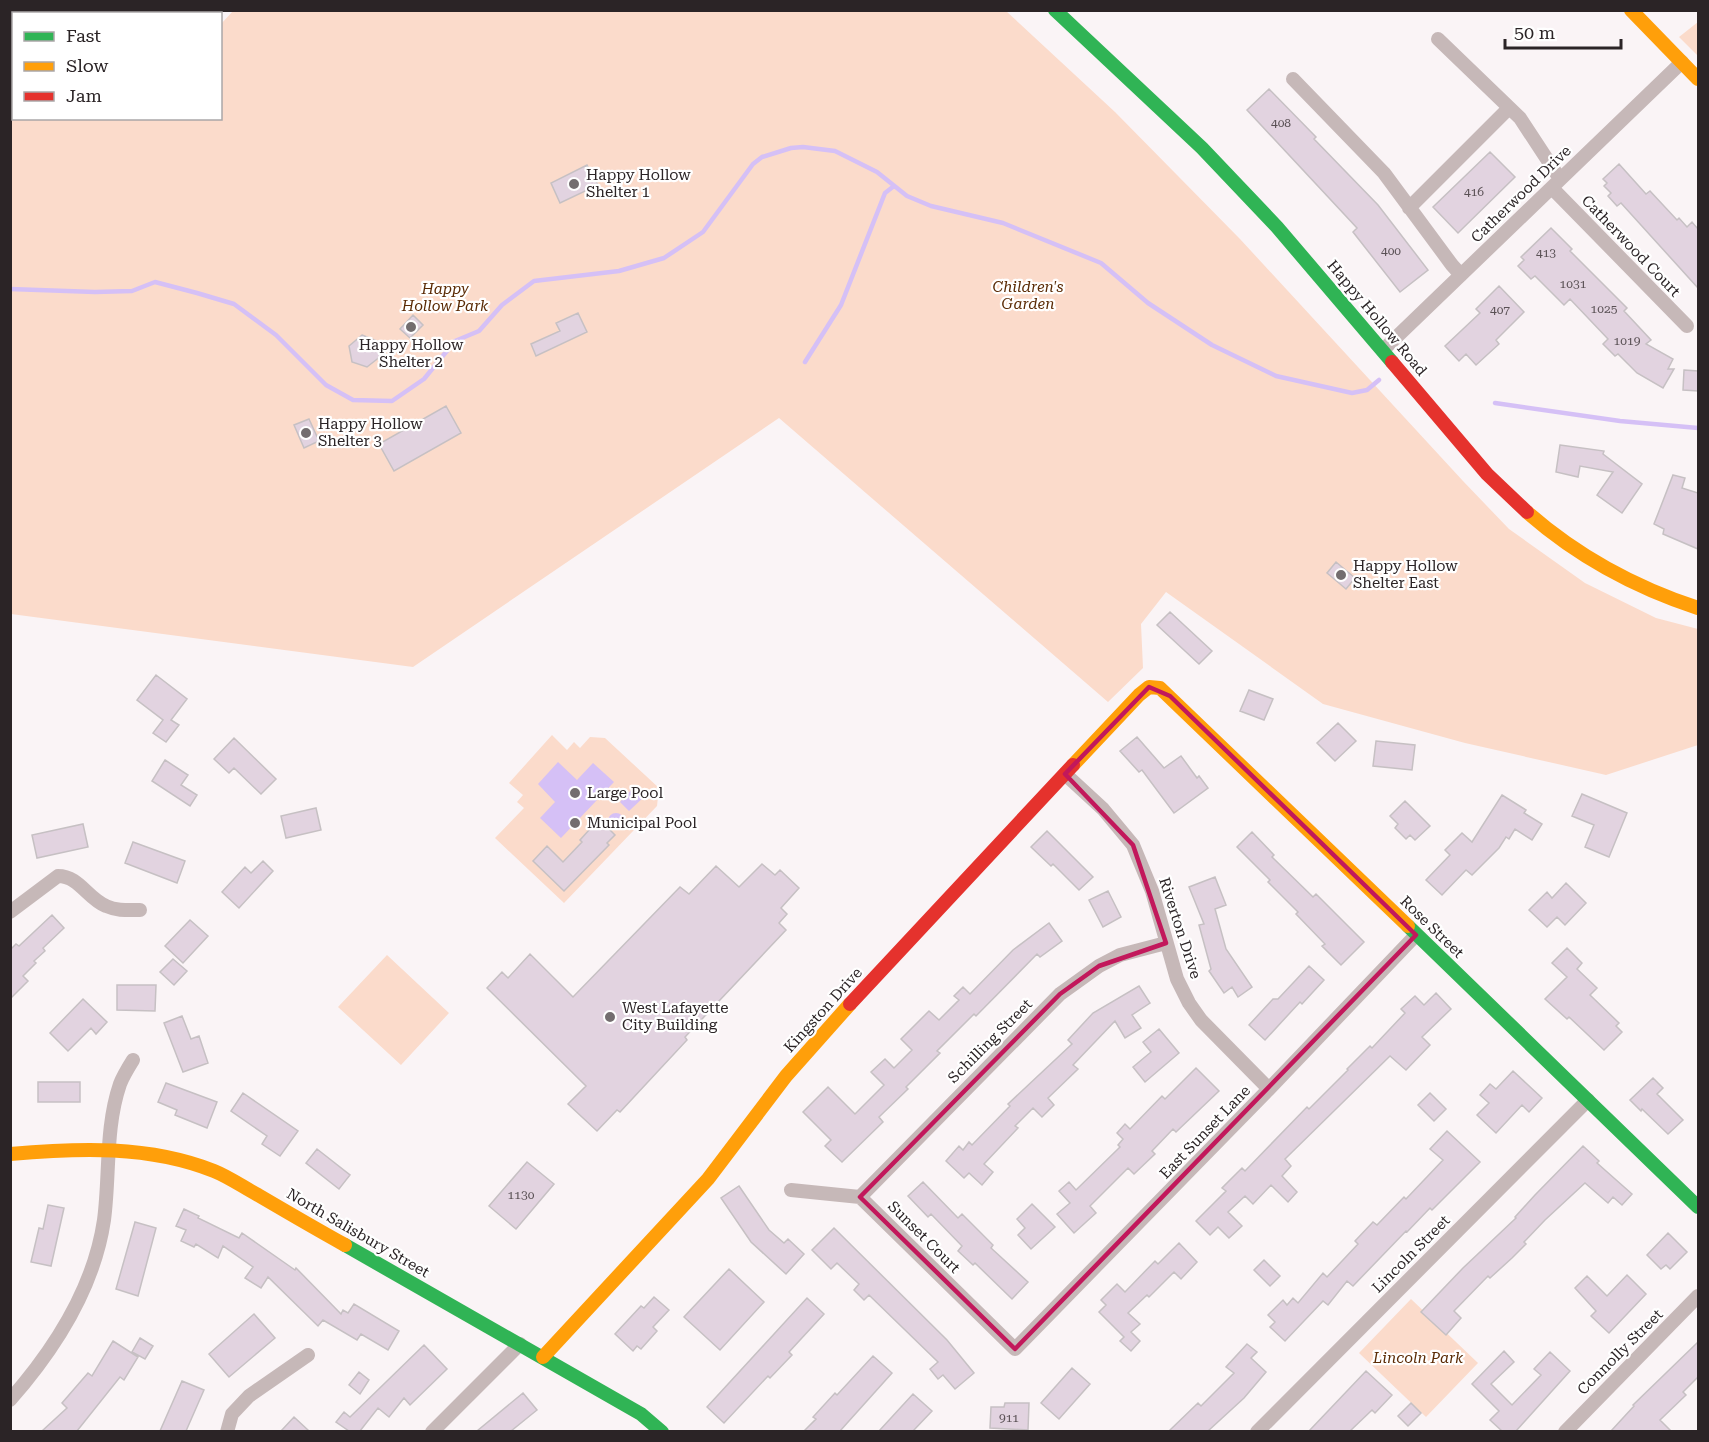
<svg xmlns="http://www.w3.org/2000/svg" width="1709" height="1442" font-family="'Roboto Serif',serif">
<rect width="100%" height="100%" fill="#faf4f6"/>
<!-- green -->
<path fill="#fbdbcb" d="M233 11H1006L1115 112 1240 239 1463 481 1509 529 1585 583 1656 618 1698 629V745L1606 775 1465 743 1323 704 1166 592 1141 624 1143 668 1108 702 779 418 413 667 11 614V72H13L14 118H220L221 24Z
M1698 22V56L1679 37Z
M552 735 567 750 574 742 580 748 590 737 605 738 659 788 657 806 564 903 495 838 524 808 517 802 523 795 509 783Z
M387 955 449 1013 401 1065 338 1007Z
M1411 1299 1478 1363 1426 1417 1359 1353Z"/>
<!-- water -->
<path fill="#d5c0f6" d="M558 762 577 780 593 763 614 782 561 838 540 818 555 802 538 784Z
M636 785 646 795 629 811 620 802Z
M608 821a8 8 0 1 1 16 0a8 8 0 1 1-16 0Z"/>
<g fill="none" stroke-linecap="round" stroke-linejoin="round">
<!-- stream -->
<path stroke="#d5c0f6" stroke-width="4.5" d="M10 289 95 292 132 291 155 282 197 293 234 304 276 335 326 385 353 400 392 401 424 379 455 341 479 331 502 305 534 281 619 271 664 258 703 232 753 164 762 157 791 148 803 147 835 151 877 172 907 196 931 206 1003 223 1101 263 1148 303 1212 345 1276 376 1352 393 1367 390 1379 380
M805 362 841 305 885 193 894 186
M1495 403 1620 421 1698 428"/>
</g>
<!-- building -->
<path fill="#e2d3e0" stroke="#c6c0c3" stroke-width="1.5" d="M1269 89 1316 137 1314 139 1378 205 1428 270 1400 292 1353 232 1357 228 1247 110Z
M1490 152 1515 177 1458 233 1433 207Z
M1619 164 1646 194 1650 191 1677 220 1679 218 1687 227 1692 222 1698 229V288L1621 203 1617 206 1608 196 1611 193 1604 186 1607 183 1603 179Z
M587 165 598 185 560 203 551 183Z
M1551 228 1572 249 1570 251 1627 308 1624 311 1651 340 1646 344 1673 359 1668 369H1674L1663 388 1637 373 1618 354 1615 356 1603 344 1608 339 1570 299 1564 305 1535 276 1531 279 1518 266 1524 260 1521 257Z
M1499 286 1524 312 1496 340 1499 344 1476 365 1466 354 1459 361 1445 346 1480 313 1476 309Z
M578 313 587 332 536 356 531 344 560 331 556 323Z
M413 315 423 325 410 338 400 329Z
M362 335 377 341 381 356 367 367 352 362 349 346Z
M1684 370 1698 371V391L1683 390Z
M446 406 461 433 394 471 379 444Z
M309 419 319 441 304 448 294 425Z
M1560 445 1604 451 1603 454 1642 484 1622 513 1597 495 1613 472 1580 466 1578 477 1556 472Z
M1673 475 1685 478 1682 488 1698 493V549L1663 534 1664 529 1654 524Z
M1336 562 1355 578 1346 589 1327 573Z
M1170 612 1212 651 1199 664 1157 625Z
M156 675 187 699 171 720 179 725 166 742 153 733 163 720 137 700Z
M1249 690 1273 699 1264 720 1240 711Z
M1338 723 1356 741 1335 761 1317 743Z
M1137 737 1164 768 1181 756 1197 778 1199 776 1208 788 1174 813 1142 770 1139 772 1120 751Z
M234 738 276 779 261 794 234 768 229 773 214 759Z
M1376 741 1415 745 1412 770 1373 766Z
M165 760 188 775 181 785 197 795 190 806 152 781Z
M1582 794 1627 813 1609 857 1585 847 1594 825 1572 816Z
M1502 795 1526 810 1524 813 1542 824 1532 840 1515 829 1509 839 1506 837 1499 848 1472 875 1466 870 1442 895 1426 880 1450 855 1445 850 1462 833 1472 842Z
M1405 801 1430 826 1415 840 1410 835 1406 839 1395 828 1398 824 1390 816Z
M316 808 321 830 286 838 281 816Z
M599 819 615 835 607 843 609 845 564 891 533 861 547 846 563 862 582 842 580 840Z
M83 824 88 847 37 858 32 835Z
M1047 831 1093 877 1079 890 1053 864 1051 866 1031 847Z
M1252 832 1274 855 1272 857 1313 897 1316 894 1364 942 1341 965 1322 946 1325 944 1296 914 1298 912 1268 882 1270 880 1237 847Z
M133 842 185 861 177 883 125 863Z
M263 861 273 871 239 908 222 892 245 867 251 873Z
M762 864 775 875 780 870 799 888 781 908 787 914 779 923 786 930 685 1037 687 1040 620 1112 617 1110 597 1131 568 1104 586 1086 487 988 502 972 508 978 530 954 573 997 680 887 689 894 716 866 739 887Z
M1215 877 1226 905 1215 909 1226 949 1252 987 1238 997 1232 987 1224 993 1209 971 1211 969 1199 925 1204 924 1189 887Z
M1566 883 1586 903 1565 925 1557 917 1547 927 1529 910 1547 892 1552 898Z
M1108 891 1121 917 1103 927 1089 900Z
M52 915 64 928 43 948 45 951 34 961 36 963 23 976 28 981 10 999V950L16 944 19 946Z
M190 920 208 936 183 963 165 946Z
M1049 923 1062 941 1040 957 1037 954 976 1016 974 1014 937 1051 940 1053 906 1087 908 1089 879 1117 883 1122 842 1162 825 1146 831 1140 803 1112 828 1087 855 1114 884 1085 871 1072 885 1059 894 1068 912 1050 901 1039 929 1011 939 1020 959 1000 954 996 963 987 970 994 1013 950Z
M1567 948 1582 963 1577 969 1597 988 1590 995 1619 1023 1616 1026 1622 1032 1604 1050 1569 1017 1567 1019 1545 999 1567 977 1552 963Z
M173 959 187 971 174 985 160 972Z
M1309 966 1324 980 1302 1004 1300 1002 1265 1040 1249 1025 1273 999H1278Z
M117 985H156L155 1011 117 1010Z
M1139 986 1150 1003 1132 1015 1141 1028 1125 1038 1115 1021 1073 1065 1078 1069 1048 1098 1054 1105 1042 1117 1033 1108 1015 1126 1018 1128 984 1164 993 1172 982 1185 969 1173 964 1178 946 1161 959 1146 963 1150 969 1142 972 1145 1010 1106 1008 1104 1072 1044 1068 1040 1093 1013Z
M1436 993 1451 1009 1422 1037 1430 1045 1406 1070 1390 1056 1285 1159 1291 1166 1282 1176 1297 1192 1288 1202 1271 1185 1253 1204 1245 1196 1228 1212 1242 1226 1229 1238 1218 1227 1210 1235 1196 1221 1226 1191 1222 1188 1242 1168 1245 1171 1307 1107 1309 1109 1348 1070 1347 1069 1370 1046 1372 1048 1405 1013 1401 1009 1415 996 1424 1005Z
M83 999 107 1022 96 1034 91 1028 68 1051 50 1033Z
M182 1016 191 1039 199 1036 208 1063 183 1072 164 1023Z
M1159 1029 1179 1053 1145 1082 1133 1067 1151 1052 1143 1042Z
M1196 1068 1219 1091 1176 1132 1173 1129 1152 1151 1155 1154 1134 1174 1128 1168 1090 1206 1096 1213 1074 1233 1057 1214 1070 1203 1059 1191 1069 1182 1076 1190 1120 1147 1118 1145 1123 1139 1117 1133 1125 1124 1130 1129 1162 1096 1165 1099Z
M1513 1071 1542 1098 1529 1112 1522 1105 1496 1133 1477 1115 1489 1103 1480 1095 1490 1084 1496 1089Z
M1653 1078 1663 1088 1657 1094 1683 1120 1668 1134 1642 1109 1641 1111 1630 1100Z
M38 1082H80V1102H38Z
M166 1083 217 1102 207 1128 175 1115 177 1110 158 1102Z
M243 1093 298 1131 280 1156 262 1144 267 1136 231 1111Z
M1430 1093 1446 1109 1434 1121 1418 1105Z
M1447 1131 1480 1162 1432 1210 1430 1208 1407 1232 1406 1231 1353 1286 1347 1281 1328 1305 1323 1301 1285 1341 1270 1327 1275 1322 1268 1315 1283 1300 1287 1305 1293 1298 1298 1303 1323 1273 1327 1277 1358 1244 1355 1241 1373 1222 1377 1225 1404 1197 1406 1199 1443 1160 1430 1149Z
M1583 1146 1599 1161 1597 1163 1632 1194 1622 1205 1613 1197 1608 1203 1585 1183 1545 1220 1524 1242 1526 1244 1512 1258 1490 1278 1488 1276 1454 1311 1461 1318 1446 1335 1421 1312 1463 1268 1516 1218 1515 1217 1535 1195Z
M317 1149 350 1175 339 1189 306 1163Z
M527 1162 554 1184 516 1229 489 1206Z
M923 1182 958 1218 962 1214 993 1245 991 1248 1028 1282 1012 1299 975 1263 973 1265 958 1251 962 1246 931 1214 928 1217 908 1196Z
M739 1186 769 1230 784 1243 788 1239 804 1254 786 1274 751 1242 721 1198Z
M1032 1204 1055 1227 1031 1249 1018 1235 1025 1228 1017 1219Z
M48 1205 64 1208 51 1266 31 1262 39 1228 43 1229Z
M184 1209 199 1216 198 1218 239 1238 242 1233 295 1270 296 1268 341 1314 343 1310 348 1313 354 1304 399 1331 388 1350 361 1334 357 1340 323 1320 318 1326 268 1277 261 1288 245 1278 253 1267 223 1246 218 1258 196 1244 194 1247 181 1241 186 1230 176 1226Z
M135 1222 156 1228 138 1296 116 1289Z
M834 1228 947 1340 974 1373 955 1389 943 1375 938 1379 930 1369 938 1362 869 1295 864 1300 854 1290 859 1284 837 1263 831 1269 812 1250Z
M1668 1233 1687 1252 1670 1269 1666 1265 1661 1269 1647 1255Z
M1179 1243 1197 1262 1181 1279 1174 1272 1149 1297 1147 1295 1128 1313 1140 1324 1131 1332 1140 1341 1131 1351 1120 1341 1124 1337 1099 1312 1106 1305 1101 1300 1117 1284 1125 1292 1155 1261 1158 1264Z
M1264 1260 1280 1276 1270 1286 1254 1270Z
M729 1269 764 1302 720 1350 684 1317Z
M1627 1275 1646 1294 1609 1333 1591 1316 1596 1311 1575 1288 1587 1276 1607 1296Z
M654 1297 669 1310 653 1327 657 1331 641 1349 637 1346 633 1351 615 1334 641 1306 644 1308Z
M807 1298 824 1314 789 1352 792 1355 770 1378 768 1376 724 1423 707 1407Z
M254 1314 275 1338 229 1377 209 1354Z
M140 1338 153 1346 145 1359 132 1352Z
M113 1341 138 1357 124 1380 120 1377 77 1431H42L67 1408 62 1403 88 1373 92 1376Z
M1698 1342V1377L1683 1392 1686 1395 1660 1420 1671 1431H1611L1634 1406 1633 1405Z
M1247 1344 1257 1352 1251 1358 1266 1372 1244 1398 1208 1431H1169L1198 1403 1201 1406 1234 1373 1226 1367Z
M424 1345 447 1369 410 1405 404 1398 389 1417 378 1408 360 1431H349L336 1422 344 1412 350 1417Z
M1504 1351 1514 1362 1491 1384 1512 1405 1541 1375 1534 1369 1550 1352 1570 1371 1516 1431H1502L1490 1420 1499 1411 1472 1384Z
M873 1356 892 1373 840 1431H804L816 1419 813 1417 835 1393 837 1395Z
M1072 1368 1090 1384 1059 1419 1041 1403Z
M1366 1371 1392 1395 1375 1413 1372 1410 1350 1431H1309Z
M359 1372 369 1380 360 1394 349 1385Z
M182 1381 204 1390 186 1431H160Z
M523 1393 537 1410 511 1431H477Z
M913 1394 932 1411 913 1431H879Z
M1005 1403H1029L1028 1430 990 1428 991 1407H1004Z
M1411 1403 1421 1413 1408 1426 1398 1416Z
M294 1417 309 1431H281Z"/>
<g fill="none" stroke-linecap="round" stroke-linejoin="round">
<!-- street -->
<path stroke="#c6b8b8" stroke-width="14" d="M1438 39 1520 118 1560 179
M1293 79 1384 173 1452 265 1461 275
M1552 188 1687 326
M1409 208 1509 108
M1383 350 1682 62
M1065 774 1103 809 1133 845 1152 891 1177 979 1189 1003 1201 1020 1269 1089
M10 912 58 876C79 876 87 898 106 906 117 911 128 910 140 910
M791 1190 860 1197 1015 1349 1269 1089 1416 935
M860 1197 1060 994 1099 966 1120 955 1166 943
M10 1400C54 1350 94 1288 104 1220 110 1175 105 1128 120 1084 123 1076 128 1068 133 1060
M227 1432 232 1414 249 1396 308 1355
M432 1432 520 1344
M1257 1432 1588 1100
M1565 1432 1698 1296"/>
<!-- fast -->
<path stroke="#30b455" stroke-width="14" d="M1055 10 1202 148 1277 227 1392 362
M1408 926 1698 1207
M345 1245 641 1414 662 1432"/>
<!-- slow -->
<path stroke="#ff9f0a" stroke-width="14" d="M1631 10 1698 79
M1527 512C1577 556 1634 587 1698 608
M1073 765 1139 695 1149 687 1160 688 1408 926
M10 1154C78 1148 149 1145 214 1171 229 1177 243 1187 258 1195 287 1212 316 1229 345 1245
M543 1357 708 1179 786 1076 850 1004"/>
<!-- jam -->
<path stroke="#e5322d" stroke-width="14" d="M1392 362 1487 474 1527 512
M850 1004 1073 765"/>
</g>
<!-- marked area -->
<path fill="none" stroke="#c2185b" stroke-width="4.5" stroke-linejoin="round" d="M1149 687 1170 696 1416 935 1015 1349 860 1197 1060 994 1099 966 1166 943 1133 845 1065 774Z"/>
<!-- markers -->
<g fill="#736d6f" stroke="#fff" stroke-width="2">
<circle cx="574" cy="184" r="6"/>
<circle cx="411" cy="327" r="6"/>
<circle cx="306" cy="433" r="6"/>
<circle cx="1341" cy="575" r="6"/>
<circle cx="575" cy="793" r="6"/>
<circle cx="575" cy="823" r="6"/>
<circle cx="610" cy="1017" r="6"/>
</g>
<g text-anchor="middle" stroke-width="4.5" stroke-linejoin="round" paint-order="stroke">
<!-- number labels -->
<g font-size="12" fill="#595054">
<text x="1281" y="127">408</text>
<text x="1474" y="196">416</text>
<text x="1391" y="255">400</text>
<text x="1546" y="257">413</text>
<text x="1573" y="288">1031</text>
<text x="1604" y="313">1025</text>
<text x="1500" y="314">407</text>
<text x="1627" y="345">1019</text>
<text x="521" y="1199">1130</text>
<text x="1009" y="1422">911</text>
</g>
<!-- poi labels -->
<g font-size="15" fill="#2b2426" stroke="#fff" text-anchor="start">
<text x="586" y="180">Happy Hollow<tspan x="586" dy="17">Shelter 1</tspan></text>
<text x="411" y="350" text-anchor="middle">Happy Hollow<tspan x="411" dy="17">Shelter 2</tspan></text>
<text x="318" y="429">Happy Hollow<tspan x="318" dy="17">Shelter 3</tspan></text>
<text x="1353" y="571">Happy Hollow<tspan x="1353" dy="17">Shelter East</tspan></text>
<text x="587" y="798">Large Pool</text>
<text x="587" y="828">Municipal Pool</text>
<text x="622" y="1013">West Lafayette<tspan x="622" dy="17">City Building</tspan></text>
</g>
<!-- street labels -->
<g font-size="15" fill="#2b2426" stroke="#fff">
<text transform="translate(1521 194) rotate(-44)" y="5">Catherwood Drive</text>
<text transform="translate(1631 246) rotate(46)" y="5">Catherwood Court</text>
<text transform="translate(1377 318) rotate(50)" y="5">Happy Hollow Road</text>
<text transform="translate(1432 927) rotate(44)" y="5">Rose Street</text>
<text transform="translate(1180 928) rotate(72)" y="5">Riverton Drive</text>
<text transform="translate(823 1010) rotate(-48)" y="5">Kingston Drive</text>
<text transform="translate(990 1041) rotate(-45)" y="5">Schilling Street</text>
<text transform="translate(1205 1132) rotate(-46)" y="5">East Sunset Lane</text>
<text transform="translate(358 1233) rotate(30)" y="5">North Salisbury Street</text>
<text transform="translate(924 1237) rotate(45)" y="5">Sunset Court</text>
<text transform="translate(1411 1254) rotate(-45)" y="5">Lincoln Street</text>
<text transform="translate(1620 1352) rotate(-45)" y="5">Connolly Street</text>
</g>
<!-- park labels -->
<g font-size="15" font-style="italic" fill="#5a2a04" stroke="#fff">
<text x="1028" y="292">Children's<tspan x="1028" dy="17">Garden</tspan></text>
<text x="445" y="294">Happy<tspan x="445" dy="17">Hollow Park</tspan></text>
<text x="1418" y="1363">Lincoln Park</text>
</g>
</g>
<!-- border -->
<rect width="1709" height="1442" fill="none" stroke="#2b2426" stroke-width="24"/>
<!-- legend -->
<rect x="12" y="12" width="210" height="108" fill="#ffffff" stroke="#aaa7a8" stroke-width="1.5"/>
<rect x="24" y="32" width="30" height="9" fill="#30b455" stroke="#aaa7a8" stroke-width="1.5"/>
<text x="66" y="42" font-size="18" fill="#2b2426">Fast</text>
<rect x="24" y="62" width="30" height="9" fill="#ff9f0a" stroke="#aaa7a8" stroke-width="1.5"/>
<text x="66" y="72" font-size="18" fill="#2b2426">Slow</text>
<rect x="24" y="92" width="30" height="9" fill="#e5322d" stroke="#aaa7a8" stroke-width="1.5"/>
<text x="66" y="102" font-size="18" fill="#2b2426">Jam</text>
<!-- scale -->
<path d="M1505 39v9h116v-9" fill="none" stroke="#2b2426" stroke-width="3"/>
<text x="1514" y="39" font-size="18" fill="#2b2426" stroke="#ffffff" stroke-width="4.5" paint-order="stroke">50 m</text>
</svg>
